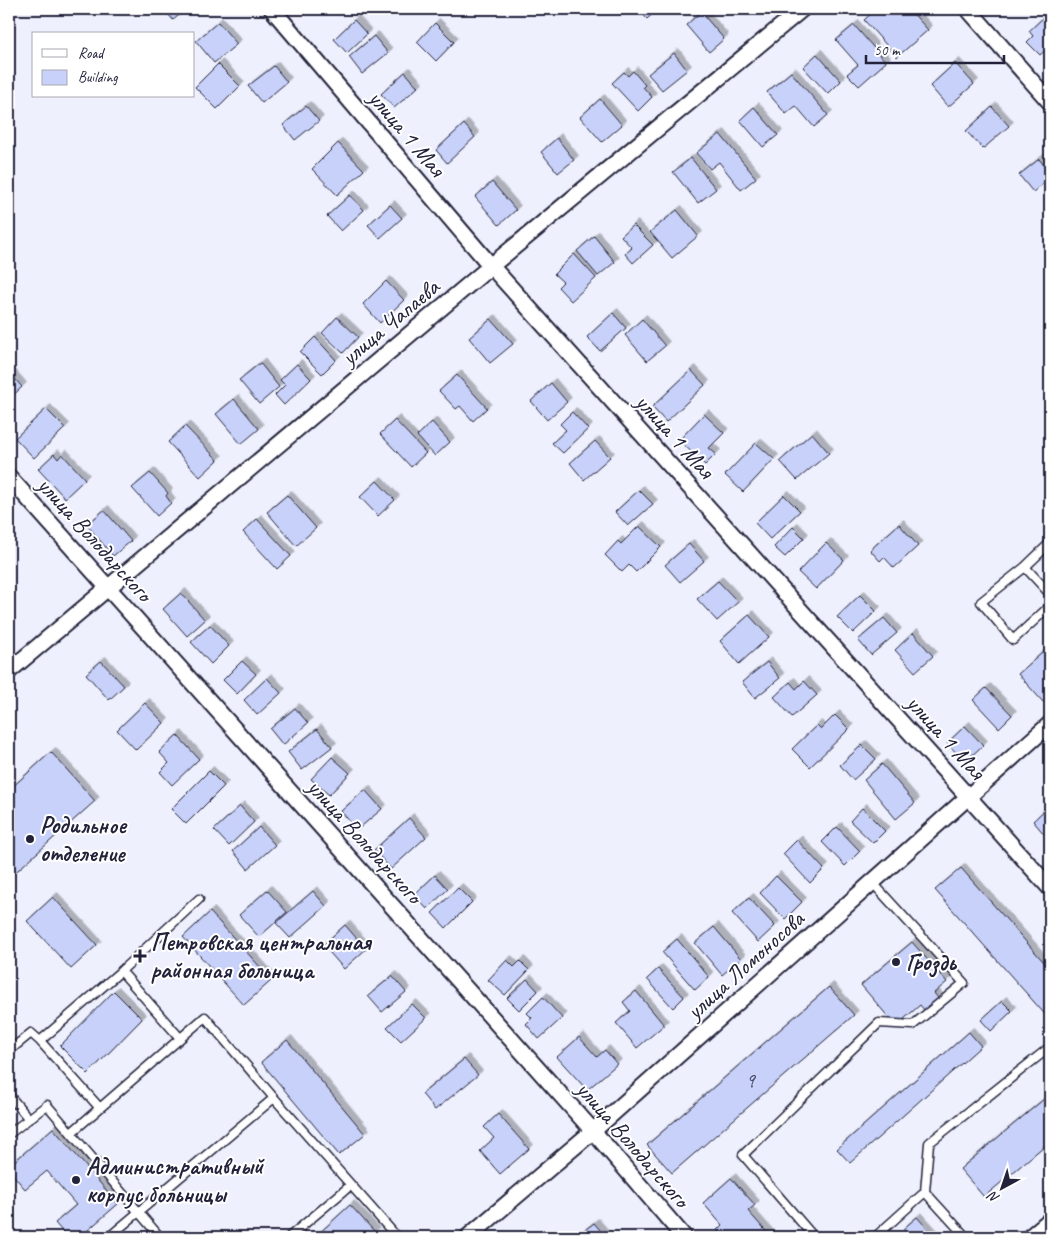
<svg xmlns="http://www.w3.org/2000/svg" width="1059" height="1246" font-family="Caveat,sans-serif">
<defs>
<filter id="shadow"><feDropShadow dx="4.5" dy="-4.5" stdDeviation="0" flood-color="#0004"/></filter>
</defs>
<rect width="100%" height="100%" fill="#eef1fd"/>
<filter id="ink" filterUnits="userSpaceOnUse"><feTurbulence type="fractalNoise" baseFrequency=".02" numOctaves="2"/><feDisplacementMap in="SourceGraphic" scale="10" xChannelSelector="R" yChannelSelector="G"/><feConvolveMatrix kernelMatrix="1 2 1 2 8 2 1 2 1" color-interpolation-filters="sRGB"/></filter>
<g filter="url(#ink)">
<!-- building -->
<path fill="#c8d1f9" stroke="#22223b" filter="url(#shadow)" d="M164 9H187L173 20Z
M638 9H658L647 19Z
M876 9H909L928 30 897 57 864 20Z
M701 12 724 39 709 52 686 25Z
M1044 17 1050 24V46L1040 55 1027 42 1033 36 1029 31Z
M354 20 367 34 347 53 334 39Z
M218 22 237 44 214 63 196 41Z
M435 23 454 42 436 61 417 42Z
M854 25 886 62 859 86 847 74 858 65 836 40Z
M374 36 388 53 362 74 349 57Z
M674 53 687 70 662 90 648 74Z
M817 54 841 81 828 94 803 67Z
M955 63 974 84 948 107 930 86Z
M218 64 240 86 217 109 195 87Z
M274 66 287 82 262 103 248 86Z
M633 71 645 85 643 87 652 97 638 111 612 83 624 72 628 76Z
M405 72 418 87 394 108 381 94Z
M791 72 828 115 814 127 796 106 786 114 767 92Z
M600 99 622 125 602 142 580 117Z
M306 106 319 121 295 140 283 125Z
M754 107 778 135 763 147 740 120Z
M992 107 1009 126 983 149 966 131Z
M464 124 475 137 447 163 436 150Z
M720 134 756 178 741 190 719 162 710 169 696 153Z
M557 138 574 160 558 173 541 152Z
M338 143 364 170 337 195 312 169Z
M691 158 716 189 698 203 673 172Z
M1039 159 1050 173V178L1033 192 1019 175Z
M492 182 516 210 499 225 475 197Z
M350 195 364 210 341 231 327 216Z
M390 205 402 218 380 238 368 225Z
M677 210 698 236 672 258 650 232Z
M633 225 653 245 633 263 625 254 632 248 621 236Z
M594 236 615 262 598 276 577 251Z
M574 254 596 278 571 301 558 287 563 282 554 274Z
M386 281 404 300 380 323 363 304Z
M613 313 626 328 600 351 587 337Z
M337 317 358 337 343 353 322 333Z
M491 319 513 344 490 363 469 338Z
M642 319 665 346 647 361 625 335Z
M315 337 336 360 322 374 300 352Z
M260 363 279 387 259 404 239 380Z
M297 364 311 379 284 405 275 395 285 385 280 380Z
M691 370 705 385 666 422 652 407Z
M9 372 22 387 9 399Z
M457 375 487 408 473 421 460 406 456 409 439 391Z
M551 383 567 402 547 420 531 401Z
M234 399 259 429 241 444 216 414Z
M46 409 65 428 34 458 15 438Z
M572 412 588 429 563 453 552 443 566 430 560 424Z
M704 414 724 433 709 448 716 454 705 465 679 440Z
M395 420 426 453 411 467 380 434Z
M432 422 450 442 435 456 417 436Z
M185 426 218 460 200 477 168 442Z
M812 433 829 453 797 480 780 461Z
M595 441 610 457 584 480 570 463Z
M756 443 774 459 743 492 725 475Z
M54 454 58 459 62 454 85 479 65 498 38 469Z
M150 473 168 493 166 496 171 503 157 516 132 488Z
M377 481 395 500 378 516 360 497Z
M639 490 653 504 628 526 615 512Z
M287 495 316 528 296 546 267 512Z
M784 495 800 511 770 539 755 523Z
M104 510 131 541 113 556 87 525Z
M257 519 291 556 277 569 243 532Z
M899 524 918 546 894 568 884 557 880 561 870 550Z
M639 526 661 547 636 572 629 565 622 572 605 555 618 541 621 544Z
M793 527 804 538 785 557 774 547Z
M826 543 844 560 816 589 798 572Z
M689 544 704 561 680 582 665 565Z
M718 581 738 602 717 621 697 599Z
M181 593 205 620 187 636 163 609Z
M860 595 876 611 853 633 837 617Z
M749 615 769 637 739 664 720 641Z
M884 618 897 633 871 655 858 640Z
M210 625 229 646 211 664 191 642Z
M913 633 933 656 915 672 895 650Z
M1050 646V696L1043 702 1018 674Z
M101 661 124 686 109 700 86 674Z
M242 661 256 674 237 694 223 680Z
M767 662 780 678 755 698 742 682Z
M267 678 281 693 257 715 244 700Z
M804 681 817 695 792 717 774 697 790 682 796 689Z
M986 688 1012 715 999 728 973 700Z
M145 703 164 723 136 750 117 730Z
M295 708 308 723 283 745 270 729Z
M835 715 849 729 810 767 792 749 817 725 821 729Z
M965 726 983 745 965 762 947 743Z
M317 729 332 747 302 770 288 752Z
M177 735 199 759 172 785 160 772 169 763 159 752Z
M862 745 876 759 853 780 840 765Z
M51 752 95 801 9 878V790Z
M332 757 350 773 329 795 311 779Z
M882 764 915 803 896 819 864 780Z
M209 771 224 786 186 824 171 809Z
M365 790 382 809 357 830 341 811Z
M1050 805V841L1033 821Z
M240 806 254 822 229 846 214 830Z
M862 808 885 831 873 843 850 821Z
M409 818 426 837 391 869 374 850Z
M259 827 275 845 248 869 233 851Z
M837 827 860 851 845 866 822 842Z
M797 840 824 869 810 883 783 854Z
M961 868 1050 969V1020L935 890Z
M435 875 448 889 427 909 414 895Z
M776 876 802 902 785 919 760 893Z
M458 888 472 902 446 928 432 913Z
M267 890 287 912 259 937 239 915Z
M313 891 326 906 290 938 276 923Z
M53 897 97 945 71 969 27 921Z
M749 898 775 926 758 942 732 913Z
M210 912 272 980 244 1005 183 937Z
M345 925 366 949 344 969 323 945Z
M714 927 741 959 722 975 695 943Z
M677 939 709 977 695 990 662 952Z
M912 942 947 982 934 993 939 999 925 1011 920 1005 896 1026 861 985Z
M507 960 514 967 520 961 529 970 505 995 488 980Z
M658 969 684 997 673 1008 647 979Z
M392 976 406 992 382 1012 368 996Z
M527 979 538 991 519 1010 507 998Z
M829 987 854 1015 672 1173 647 1145Z
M114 991 142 1019 88 1074 60 1046Z
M636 991 664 1025 637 1048 616 1023 630 1011 623 1002Z
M543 997 562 1018 539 1039 526 1024 532 1018 527 1013Z
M1002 1001 1012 1011 991 1031 981 1020Z
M412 1004 426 1018 401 1041 387 1027Z
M969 1032 981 1046 850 1163 837 1149Z
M579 1037 597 1057 605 1050 617 1064 587 1090 557 1057Z
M287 1040 365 1134 339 1155 261 1062Z
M464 1059 478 1075 435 1110 422 1094Z
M1050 1094V1141L984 1197 960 1169Z
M498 1114 529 1149 500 1174 480 1151 494 1138 484 1127Z
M53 1128 118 1204 80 1237H67L55 1223 76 1205 47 1171 25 1189 9 1170V1166Z
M731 1178 755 1205 748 1211 771 1237H723L717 1230 722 1225 703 1203Z
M350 1205 375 1232 369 1237H315Z
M917 1217 935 1237H911L903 1229Z
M594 1223 606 1237H576Z"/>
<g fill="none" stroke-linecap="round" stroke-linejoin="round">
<!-- lane casing -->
<g stroke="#22223b" stroke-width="11">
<path id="lane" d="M1050 543 1025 567 981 602 1013 640 1050 606
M1025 567 1050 594
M121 971 199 899
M40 1041 99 1107
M9 1051 31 1033 40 1041 121 971 180 1038
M9 1095 29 1119
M274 1098 351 1185
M71 1133 205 1017 274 1098 109 1237
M9 1134 47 1105 160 1237
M289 1237 351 1185 397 1237
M814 1237 743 1155 879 1023 913 1025 964 983 872 882
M875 1237 925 1192
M966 1237 925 1192 929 1143 1050 1047"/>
</g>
<!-- street casing -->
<g stroke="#22223b" stroke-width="19">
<path id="street" d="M272 9 491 266 1050 888
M968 9 1050 102
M9 477 593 1131 684 1237
M9 671 491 266 802 9
M468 1237 593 1131 1050 724
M1030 1237 1050 1220"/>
</g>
<!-- lane -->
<use href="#lane" stroke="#fff" stroke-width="8"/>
<!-- street -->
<use href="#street" stroke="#fff" stroke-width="15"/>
</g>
</g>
<!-- markers -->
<g fill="#22223b" stroke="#fff" stroke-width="2">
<circle cx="30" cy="839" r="5"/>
<path d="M137.5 948.5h5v5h5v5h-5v5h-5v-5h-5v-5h5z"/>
<circle cx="896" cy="962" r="5"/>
<circle cx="76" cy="1180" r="5"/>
</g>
<g text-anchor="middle" stroke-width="4" stroke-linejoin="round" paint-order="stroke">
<!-- number labels -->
<g font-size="21" fill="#4c4e6a">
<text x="750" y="1087">9</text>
</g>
<!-- street labels -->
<g font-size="24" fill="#22223b" stroke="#fff">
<text transform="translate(407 133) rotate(50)" y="8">улица 1 Мая</text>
<text transform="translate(390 322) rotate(-40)" y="8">улица Чапаева</text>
<text transform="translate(675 436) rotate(48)" y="8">улица 1 Мая</text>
<text transform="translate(95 539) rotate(48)" y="8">улица Володарского</text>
<text transform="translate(946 737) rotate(48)" y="8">улица 1 Мая</text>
<text transform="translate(365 841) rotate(48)" y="8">улица Володарского</text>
<text transform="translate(745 965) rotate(-42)" y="8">улица Ломоносова</text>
<text transform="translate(633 1144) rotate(49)" y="8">улица Володарского</text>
</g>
<!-- poi labels -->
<g font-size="24" font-weight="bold" fill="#22223b" stroke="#fff" text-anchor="start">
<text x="40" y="833">Родильное<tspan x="40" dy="28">отделение</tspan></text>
<text x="151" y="950">Петровская центральная<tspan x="151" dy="28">районная больница</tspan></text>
<text x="906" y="970">Гроздь</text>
<text x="86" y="1174">Административный<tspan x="86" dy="28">корпус больницы</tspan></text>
</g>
</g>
<!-- margin -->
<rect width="1059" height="1246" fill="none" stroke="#fff" stroke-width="30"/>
<rect x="15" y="15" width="1029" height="1216" fill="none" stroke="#22223b" stroke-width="2" filter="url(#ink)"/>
<!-- legend -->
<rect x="32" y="32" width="162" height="65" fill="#ffffff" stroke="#a7a7b1"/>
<rect x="42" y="49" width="25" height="8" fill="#ffffff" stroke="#a7a7b1"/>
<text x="78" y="58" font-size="15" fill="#22223b">Road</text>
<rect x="42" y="70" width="25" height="15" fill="#c8d1f9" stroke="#a7a7b1"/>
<text x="78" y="82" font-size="15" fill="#22223b">Building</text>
<!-- north arrow -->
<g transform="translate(1002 1188) rotate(220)" stroke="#ffffff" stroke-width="4" paint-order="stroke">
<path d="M0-4L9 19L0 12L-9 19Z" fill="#22223b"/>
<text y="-8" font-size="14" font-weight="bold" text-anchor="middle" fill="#22223b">N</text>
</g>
<!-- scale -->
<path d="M866 55v8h138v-8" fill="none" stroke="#22223b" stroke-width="2.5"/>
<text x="874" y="55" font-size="15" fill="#22223b" stroke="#ffffff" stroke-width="4" paint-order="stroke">50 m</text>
</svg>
